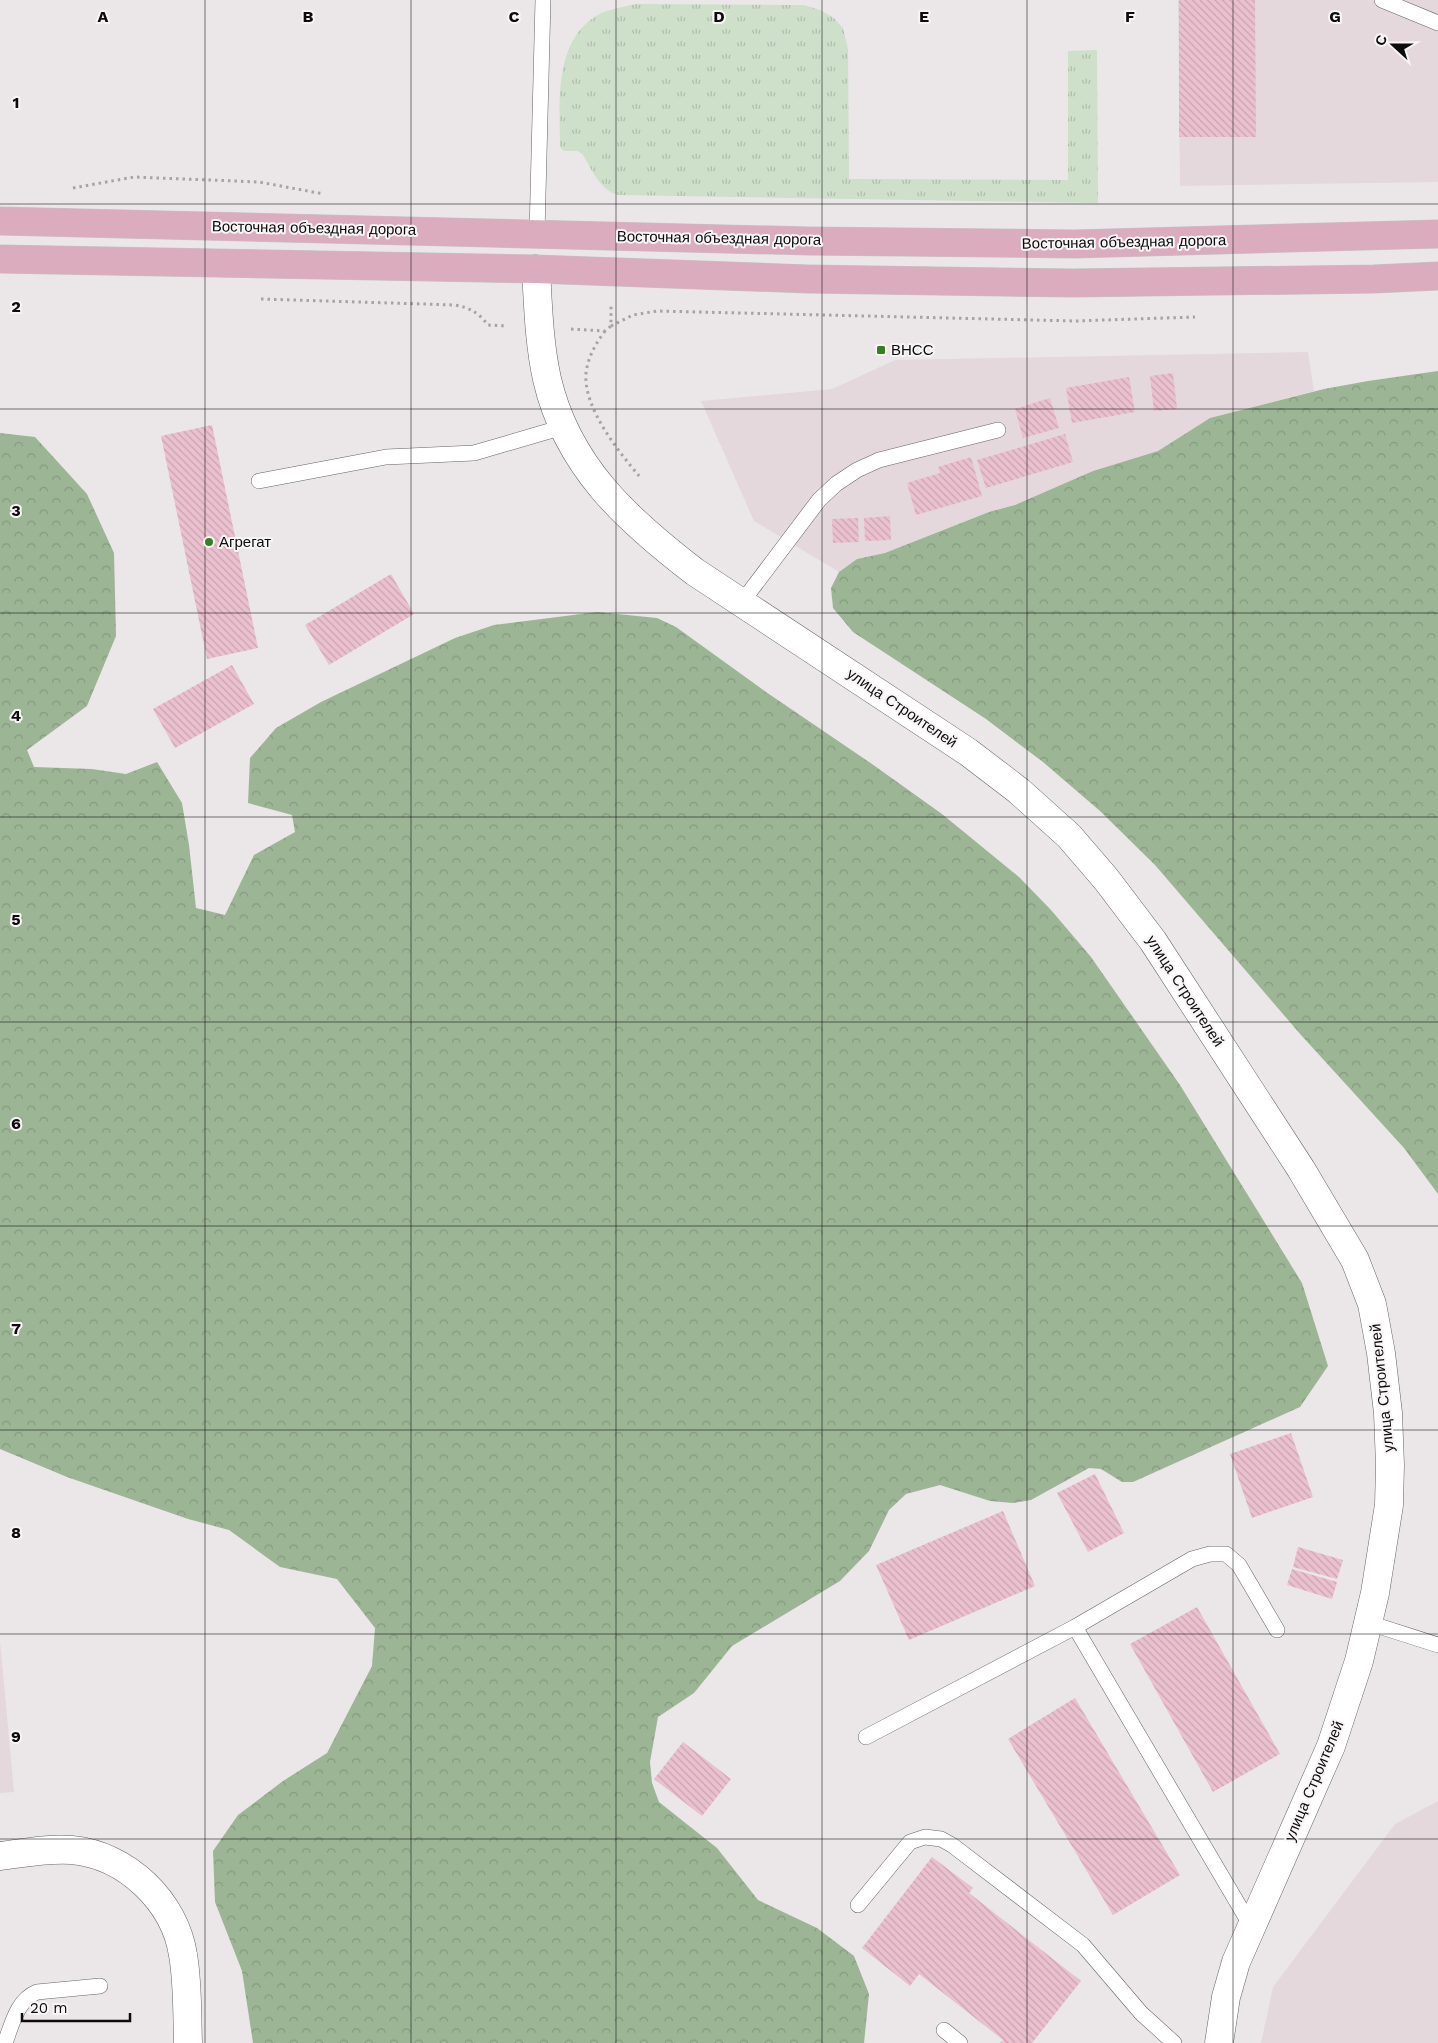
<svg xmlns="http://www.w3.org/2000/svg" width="1438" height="2043" font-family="'Work Sans',sans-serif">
<defs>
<pattern id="grass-tufts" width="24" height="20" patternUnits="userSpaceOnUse" patternTransform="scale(1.25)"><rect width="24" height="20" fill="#cedfca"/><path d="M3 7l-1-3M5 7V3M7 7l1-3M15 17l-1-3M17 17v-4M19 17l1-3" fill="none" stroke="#b0beac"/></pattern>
<pattern id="forest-crowns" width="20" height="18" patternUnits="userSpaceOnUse" patternTransform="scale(1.25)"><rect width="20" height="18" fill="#9cb595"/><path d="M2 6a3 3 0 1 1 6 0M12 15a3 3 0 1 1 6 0" fill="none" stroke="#859a7f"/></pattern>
<pattern id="building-back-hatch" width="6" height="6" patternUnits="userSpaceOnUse" patternTransform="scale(1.25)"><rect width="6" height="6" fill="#ebc0cf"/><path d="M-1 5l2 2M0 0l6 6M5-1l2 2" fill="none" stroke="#c8a4b1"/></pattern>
</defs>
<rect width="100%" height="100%" fill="#ebe7e8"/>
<!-- built -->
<path fill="#e4d8dc" d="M1178 0H1438V182L1180 186Z
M1308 352 1314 391 1210 418 1158 451 1093 471 1015 505 989 512 885 553 857 559 839 572 754 521 701 401 832 389 895 360Z
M0 1640 14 1792 0 1793Z
M1438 1801V2043H1261L1273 1987 1395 1824Z"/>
<!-- grass -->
<path fill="url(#grass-tufts)" d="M636 4 804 5 820 10 834 18 843 28 848 49 849 179 1068 180V51L1097 50 1098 203 618 195C600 190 592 170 583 155L578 151H564L560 147C560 104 553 43 596 16 608 9 623 7 636 4Z"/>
<!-- forest -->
<path fill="url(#forest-crowns)" d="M1438 371V1194L1404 1148 1301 1035 1155 865 1100 811 1043 762 986 719 853 632 833 608 831 588 839 572 857 559 885 553 989 512 1015 505 1093 471 1158 451 1210 418 1324 389 1368 381Z
M0 433 35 437 87 494 114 553 116 636 87 706 27 750 34 767 92 769 126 774 157 762 182 803 189 845 196 908 225 915 254 855 295 832 292 815 248 803 250 758 276 728 321 702 455 638 494 625 597 612 657 618 676 627 766 692 872 764 942 814 1019 877 1051 910 1091 957 1180 1085 1302 1283 1328 1366 1300 1407 1133 1482H1122L1101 1469 1089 1468 1031 1500 1013 1503 990 1501 940 1485 906 1494 889 1510 869 1551 840 1581 732 1646 694 1693 658 1717 650 1762 652 1783 659 1802 717 1848 758 1900 817 1928 854 1956 869 1994 864 2043H253L242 1971 215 1902 213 1851 238 1815 283 1781 327 1753 372 1666 375 1628 337 1579 280 1567 229 1530 188 1519 67 1477 0 1449Z"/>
<!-- building -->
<path fill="url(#building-back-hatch)" d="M1179 0H1255L1256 137H1179Z
M1173 373 1177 409 1154 411 1150 376Z
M1129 377 1135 412 1072 423 1066 388Z
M1050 398 1059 428 1023 438 1015 409Z
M212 425 258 648 207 659 161 436Z
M1065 434 1073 462 986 488 977 460Z
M971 457 982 496 916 515 907 483 940 473 938 467Z
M890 516 891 540 865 541 864 518Z
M858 518 859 542 833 543 832 519Z
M391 574 414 614 329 665 305 625Z
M232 665 254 704 175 748 153 709Z
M1291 1433 1313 1497 1252 1518 1230 1454Z
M1095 1474 1124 1533 1088 1552 1057 1493Z
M1003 1511 1035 1586 909 1640 876 1565Z
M1298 1547 1343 1560 1337 1579 1293 1567Z
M1292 1569 1337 1582 1332 1599 1287 1585Z
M1197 1607 1280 1754 1213 1792 1130 1644Z
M1075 1698 1180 1875 1113 1915 1008 1739Z
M683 1742 731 1779 702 1816 654 1779Z
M932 1857 973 1888 969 1893 1081 1981 1032 2043H1000L1003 2040 919 1974 910 1986 862 1948Z"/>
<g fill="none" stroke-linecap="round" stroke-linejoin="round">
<!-- service casing -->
<g stroke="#666363" stroke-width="16">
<path id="service" d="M1382 0 1438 23
M537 233 543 0
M259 481 386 457 474 453 563 427
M742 602 819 500 836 484 857 470 879 460 998 430
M1369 1623 1438 1645
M1075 1627 1251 1926
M866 1737 1075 1627 1192 1559 1210 1554H1226L1239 1565 1277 1630
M858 1905 910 1842 925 1837 941 1839 952 1845 1083 1945 1141 2013 1174 2043
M944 2030 960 2043
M5 2043C12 2024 17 2000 37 1992L100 1986"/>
</g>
<!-- minor casing -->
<g stroke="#666363" stroke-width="29">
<path id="minor" d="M0 1856C23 1853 49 1848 72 1850 127 1855 175 1902 183 1955 188 1983 187 2015 188 2043"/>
</g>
<!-- secondary casing -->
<g stroke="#666363" stroke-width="29">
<path id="secondary" d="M536 269C538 305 539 343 547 379 567 466 627 520 695 572L968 752 1019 791 1069 836 1106 879 1153 941 1301 1169 1355 1260 1372 1304 1381 1353 1388 1413 1390 1465 1389 1505 1375 1593 1359 1661 1331 1746 1236 1962 1226 1997 1219 2043"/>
</g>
<!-- primary casing -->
<g stroke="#c5c4c5" stroke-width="29">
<path id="primary" d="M0 221 809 241 1074 244 1438 234
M0 259 536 269 808 279 1073 283 1374 279 1438 276"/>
</g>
<!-- path -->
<path stroke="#a6a3a4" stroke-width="3" stroke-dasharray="2.5 4" stroke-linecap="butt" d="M73 188 134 177 259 182 324 194
M261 299 455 305C470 308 478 312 488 325L507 326
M611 326 633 315 657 311 1075 321 1195 317
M571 329 605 331 611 326V304
M605 331C596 343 588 357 586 373 583 408 619 452 640 477"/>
<!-- service -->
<use href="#service" stroke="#fff" stroke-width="15"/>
<!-- minor -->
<use href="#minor" stroke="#fff" stroke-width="28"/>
<!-- secondary -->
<use href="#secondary" stroke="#fff" stroke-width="28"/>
<!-- primary -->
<use href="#primary" stroke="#daacbe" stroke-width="28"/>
</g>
<!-- grid -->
<path fill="none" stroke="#0d0b0c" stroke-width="1" stroke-opacity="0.55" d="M205 0V2043M411 0V2043M616 0V2043M822 0V2043M1027 0V2043M1233 0V2043M0 204H1438M0 409H1438M0 613H1438M0 817H1438M0 1022H1438M0 1226H1438M0 1430H1438M0 1634H1438M0 1839H1438"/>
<!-- markers -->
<g fill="#387e22" stroke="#f8f5f6" stroke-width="2">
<rect x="876" y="345" width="10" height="10" rx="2.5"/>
<circle cx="209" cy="542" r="5"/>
</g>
<g text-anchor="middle" stroke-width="4" stroke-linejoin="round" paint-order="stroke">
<!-- street labels -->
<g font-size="15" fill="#0d0b0c" stroke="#f8f5f6">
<text transform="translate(314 228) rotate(1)" y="5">Восточная объездная дорога</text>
<text transform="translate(719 238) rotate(1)" y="5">Восточная объездная дорога</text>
<text transform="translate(1124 242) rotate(-1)" y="5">Восточная объездная дорога</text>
<text transform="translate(902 708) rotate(34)" y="5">улица Строителей</text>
<text transform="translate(1185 991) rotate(57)" y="5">улица Строителей</text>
<text transform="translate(1382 1388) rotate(-96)" y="5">улица Строителей</text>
<text transform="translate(1314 1781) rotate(-67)" y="5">улица Строителей</text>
</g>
<!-- poi labels -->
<g font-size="15" fill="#0d0b0c" stroke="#f8f5f6" text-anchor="start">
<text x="891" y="355">ВНСС</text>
<text x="219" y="547">Агрегат</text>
</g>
</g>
<g font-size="16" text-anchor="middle" font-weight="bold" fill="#0d0b0c" stroke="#f8f5f6" stroke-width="4" stroke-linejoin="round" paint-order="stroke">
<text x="103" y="22">A</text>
<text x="308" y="22">B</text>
<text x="514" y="22">C</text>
<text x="719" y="22">D</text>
<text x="924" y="22">E</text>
<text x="1130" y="22">F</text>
<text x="1335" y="22">G</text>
<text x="16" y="108">1</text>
<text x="16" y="312">2</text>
<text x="16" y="516">3</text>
<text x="16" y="721">4</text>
<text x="16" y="925">5</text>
<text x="16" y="1129">6</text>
<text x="16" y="1334">7</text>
<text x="16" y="1538">8</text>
<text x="16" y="1742">9</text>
</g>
<!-- north arrow -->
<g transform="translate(1393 45) rotate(291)" stroke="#f8f5f6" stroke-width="4" paint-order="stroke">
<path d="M0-4L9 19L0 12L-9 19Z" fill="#0d0b0c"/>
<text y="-8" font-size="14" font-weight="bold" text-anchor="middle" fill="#0d0b0c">С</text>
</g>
<!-- scale -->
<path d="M22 2013v8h108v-8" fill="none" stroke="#0d0b0c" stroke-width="2.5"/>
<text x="30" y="2013" font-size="15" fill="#0d0b0c" stroke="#f8f5f6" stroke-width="4" paint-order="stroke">20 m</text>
</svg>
